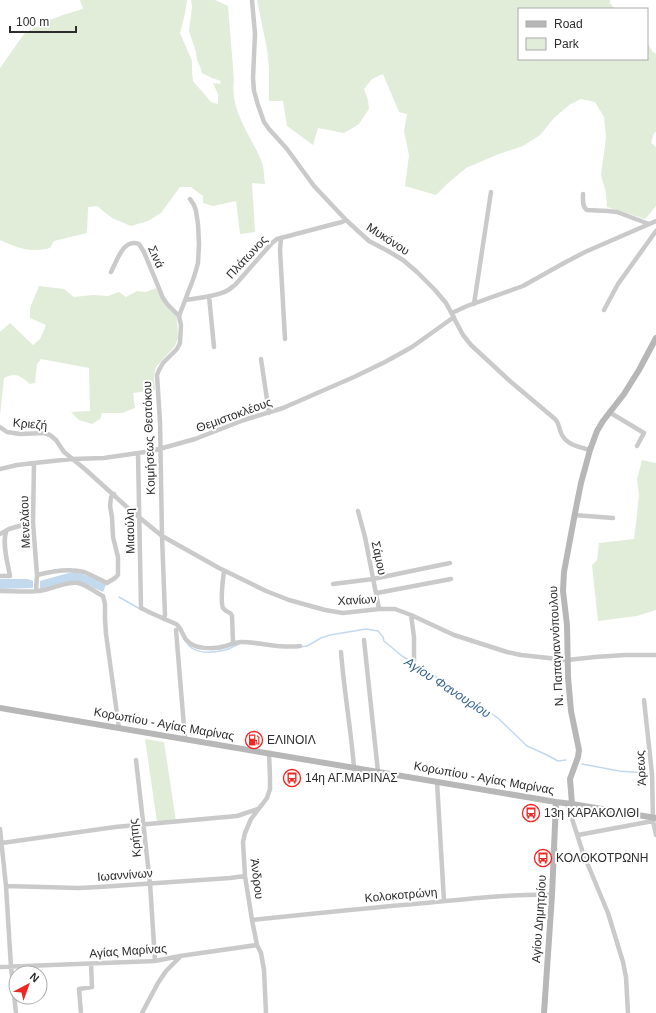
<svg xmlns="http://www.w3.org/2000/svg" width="656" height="1013" font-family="Arial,sans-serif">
<rect width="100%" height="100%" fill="#fff"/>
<!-- green -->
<path fill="#e1ecd9" d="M80 0H187L185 13 180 33 192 61V71L193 81 211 102 218 104V94L213 83 220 84 221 81 212 78 202 73 200 66 197 60 196 52 189 31 192 7 191 0H215L228 6 234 80C230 111 250 134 262 162 264 168 264 177 265 184L252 183 255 232 240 234 236 201 213 206 203 203V196L191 187H180L161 213 148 221 131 226 112 218 97 206 88 207 87 233 54 241 50 248C29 253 18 248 0 240V68L24 34 42 23 63 15 83 9Z
M257 0H610V3L615 9H519V59H647V42L652 51 656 54V132L654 133 651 143 656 147V206L645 219 607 207 606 193 601 175 606 137 604 117 595 102 581 99 569 105 554 118 540 135 523 146 499 154 466 168 447 184 436 195 405 186 409 155 404 131 407 114 399 112 383 74 372 79 364 89 368 100 369 109 359 124 344 133 318 128 313 145 287 126 283 101H269V68L267 49Z
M39 286 64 289 74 297 93 295 108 296 119 292 126 297 137 291 146 292 156 288 169 309 177 316 178 338 175 346 156 367 154 376 155 390 133 393 135 408 122 413H102L100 419 92 424 79 420 71 412 90 411 89 368 41 359 37 364 35 383 30 384C20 376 17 372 4 378L0 416V332L10 323 33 345 40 339 46 325 30 318V308Z
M642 460 656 463V610L637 616 598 621 592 565 597 560 599 543 634 539 637 515 639 495 637 479Z
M145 739 164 742 176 821 157 822Z"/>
<!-- water -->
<path fill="#c3d9ed" d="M73 572C85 574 96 577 106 585L103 592 83 583 54 586 40 589V581L65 574Z
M0 579H28L33 581V588L0 589Z"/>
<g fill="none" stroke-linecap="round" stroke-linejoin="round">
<!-- stream -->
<path stroke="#c3d9ed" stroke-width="1.5" d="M119 597 140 609
M188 645C197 654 213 653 225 650 230 649 234 646 239 644
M300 647 307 646 321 638 330 635 366 629 378 631 383 637 384 641 402 656 448 684 461 697 484 708 499 719 527 746 547 755 558 761 566 760
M582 764 619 771 645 773 650 775"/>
<!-- street -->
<path stroke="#cacaca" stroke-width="4.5" d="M252 0 255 34 253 78 254 91 258 105 264 122 269 129 287 149 314 186 346 220 369 241 388 251 403 260 417 272 435 290 446 303 463 335 471 345 511 382 555 419C559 423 559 428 561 433 566 445 579 447 590 450
M583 194C583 200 582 207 587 210L608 211 617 212 649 224
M281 238 280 250 285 339
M111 272C117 261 123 238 139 244L144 252 163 298 168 305 179 316
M209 296 214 347
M185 300C198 298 213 297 224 292 228 291 232 287 235 285L272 243 277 239 334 224 342 222 346 220
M474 304 491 192
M604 310 618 284 656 231
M452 313 467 306 523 286 564 263 585 252 656 221
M261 359 269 413
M609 412 644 433 637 446
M0 427 7 432 20 434 44 433 50 435 56 440 64 452 86 470 129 509 162 536 219 568 266 591 289 600 325 610 343 613 379 609H395L411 615 454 635 507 652 521 655 567 660 595 657 625 655H656
M138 453 141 608 151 613 176 624C184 630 181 639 193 645 201 649 217 649 226 646 232 644 236 642 241 642 261 642 281 649 300 646
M34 463 33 523 37 575 36 591
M0 469 17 465 34 463 72 459 104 458 152 451 195 439 244 420 283 408 354 377 385 362 412 347 454 317
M358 511 365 537 379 609
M574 515 613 518
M0 534 9 529 33 522
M224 571C223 579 220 601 223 608 225 611 229 612 231 614L232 616 233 642
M37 575C52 571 69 568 84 572 92 575 99 579 107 583L115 578 118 575V557L113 537 112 517 110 506 111 497 114 494
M0 576H10C8 565 1 540 7 530
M333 584 373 579 450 563
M0 591C15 591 30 593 44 590 56 588 66 581 78 583 87 585 95 592 103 596L105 604V619L106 634 119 728
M377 593 451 579
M411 615 414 637V661
M164 619 165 615 162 536 160 422 157 375 159 370 163 363 177 349 180 343 181 325 179 316 194 277 198 263 199 244 198 224 196 211 194 205 190 199
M176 630 185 739
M364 640 378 772
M341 652C344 691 351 729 354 768
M644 700 652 774 653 821 656 835
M136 760 150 883 155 961
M437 782 444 901
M567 803 583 853 608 913 623 962 626 977 628 1013
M0 829 6 886 11 967 16 1013
M578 835 653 821
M2 843 115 827 237 816 258 809
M6 886 78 888 99 887 230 878 245 876
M252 920C309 914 367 908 425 903 467 899 509 894 552 895
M0 967 155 961 180 956 257 945
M81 1013 79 989 92 987 91 964
M142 1013 158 983 166 971 180 957
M266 1013 264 970 261 953 257 945 252 920 245 876 243 842 245 833 251 819 267 798 270 789V777L269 753"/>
<!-- secondary -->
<path stroke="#b7b7b7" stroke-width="6" d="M0 708 556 802 572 804 656 818
M572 804 570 779 578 757 579 750 571 711 568 677 567 625 563 591 564 572 575 513 581 483 590 450 597 431 603 421 624 394 639 370 656 338
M544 1013 552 895 556 802"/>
</g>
<!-- icons -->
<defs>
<g id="fuel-ring" transform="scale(0.9)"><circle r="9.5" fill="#fff" stroke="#f02622" stroke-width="1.5"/><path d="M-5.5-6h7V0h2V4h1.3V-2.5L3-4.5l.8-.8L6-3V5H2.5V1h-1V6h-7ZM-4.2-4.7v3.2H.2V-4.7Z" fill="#f02622"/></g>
<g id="bus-ring" transform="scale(0.9)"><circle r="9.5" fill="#fff" stroke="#f02622" stroke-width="1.5"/><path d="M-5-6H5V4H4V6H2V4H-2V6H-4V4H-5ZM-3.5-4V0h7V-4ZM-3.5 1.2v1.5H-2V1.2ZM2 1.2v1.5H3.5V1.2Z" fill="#f02622"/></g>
</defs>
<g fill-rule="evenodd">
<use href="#fuel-ring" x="254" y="740"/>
<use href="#bus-ring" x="292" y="778"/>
<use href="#bus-ring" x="531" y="813"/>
<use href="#bus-ring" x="543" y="858"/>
</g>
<g text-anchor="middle" stroke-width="4" stroke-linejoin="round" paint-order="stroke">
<!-- street labels -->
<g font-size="12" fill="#2d2d2d" stroke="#fff">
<text transform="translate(388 239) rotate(33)" y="4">Μυκόνου</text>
<text transform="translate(156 257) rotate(66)" y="4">Σινά</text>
<text transform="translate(247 257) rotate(-47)" y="4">Πλάτωνος</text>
<text transform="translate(234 415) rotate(-20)" y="4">Θεμιστοκλέους</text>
<text transform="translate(30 424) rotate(5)" y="4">Κριεζή</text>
<text transform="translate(149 438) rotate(-92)" y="4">Κοιμήσεως Θεοτόκου</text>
<text transform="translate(25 522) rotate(-92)" y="4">Μενελάου</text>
<text transform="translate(130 531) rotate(-91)" y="4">Μιαούλη</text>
<text transform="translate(379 558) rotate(78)" y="4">Σάμου</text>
<text transform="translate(357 600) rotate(-3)" y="4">Χανίων</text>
<text transform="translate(556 646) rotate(-93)" y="4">Ν. Παπαγιαννόπουλου</text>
<text transform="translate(164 724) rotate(10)" y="4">Κορωπίου - Αγίας Μαρίνας</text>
<text transform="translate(641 768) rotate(-93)" y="4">Άρεως</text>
<text transform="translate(484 778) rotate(10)" y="4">Κορωπίου - Αγίας Μαρίνας</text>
<text transform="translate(135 838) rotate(-96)" y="4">Κρήτης</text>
<text transform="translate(125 875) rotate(-4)" y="4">Ιωαννίνων</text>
<text transform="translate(257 879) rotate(83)" y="4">Άνδρου</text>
<text transform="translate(401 895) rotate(-5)" y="4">Κολοκοτρώνη</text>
<text transform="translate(539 919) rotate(-86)" y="4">Αγίου Δημητρίου</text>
<text transform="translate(128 951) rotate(-4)" y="4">Αγίας Μαρίνας</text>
</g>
<!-- poi labels -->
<g font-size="12" fill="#2d2d2d" stroke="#fff" text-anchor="start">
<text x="267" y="744">ΕΛΙΝΟΙΛ</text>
<text x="305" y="782">14η ΑΓ.ΜΑΡΙΝΑΣ</text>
<text x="544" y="817">13η ΚΑΡΑΚΟΛΙΘΙ</text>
<text x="556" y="862">ΚΟΛΟΚΟΤΡΩΝΗ</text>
</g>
<!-- water labels -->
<g font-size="13" font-style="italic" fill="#366793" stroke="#fff">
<text transform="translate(448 687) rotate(33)" y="5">Αγίου Φανουρίου</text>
</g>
</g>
<!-- legend -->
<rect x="518" y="8" width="130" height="52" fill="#ffffff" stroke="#ababab"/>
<rect x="526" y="21" width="20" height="6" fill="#b7b7b7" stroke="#ababab"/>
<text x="554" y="28" font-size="12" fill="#2d2d2d">Road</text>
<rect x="526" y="38" width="20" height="12" fill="#e1ecd9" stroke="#ababab"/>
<text x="554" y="48" font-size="12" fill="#2d2d2d">Park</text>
<!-- north arrow -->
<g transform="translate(28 985) rotate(41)"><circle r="19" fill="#ffffff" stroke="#ababab"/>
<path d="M0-3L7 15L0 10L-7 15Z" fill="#f02622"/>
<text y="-6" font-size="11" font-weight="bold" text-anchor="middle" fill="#2d2d2d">N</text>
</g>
<!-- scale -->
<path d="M10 26v6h66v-6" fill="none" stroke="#2d2d2d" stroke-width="2"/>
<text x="16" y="26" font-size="12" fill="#2d2d2d" stroke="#ffffff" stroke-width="3" paint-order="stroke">100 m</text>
</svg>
